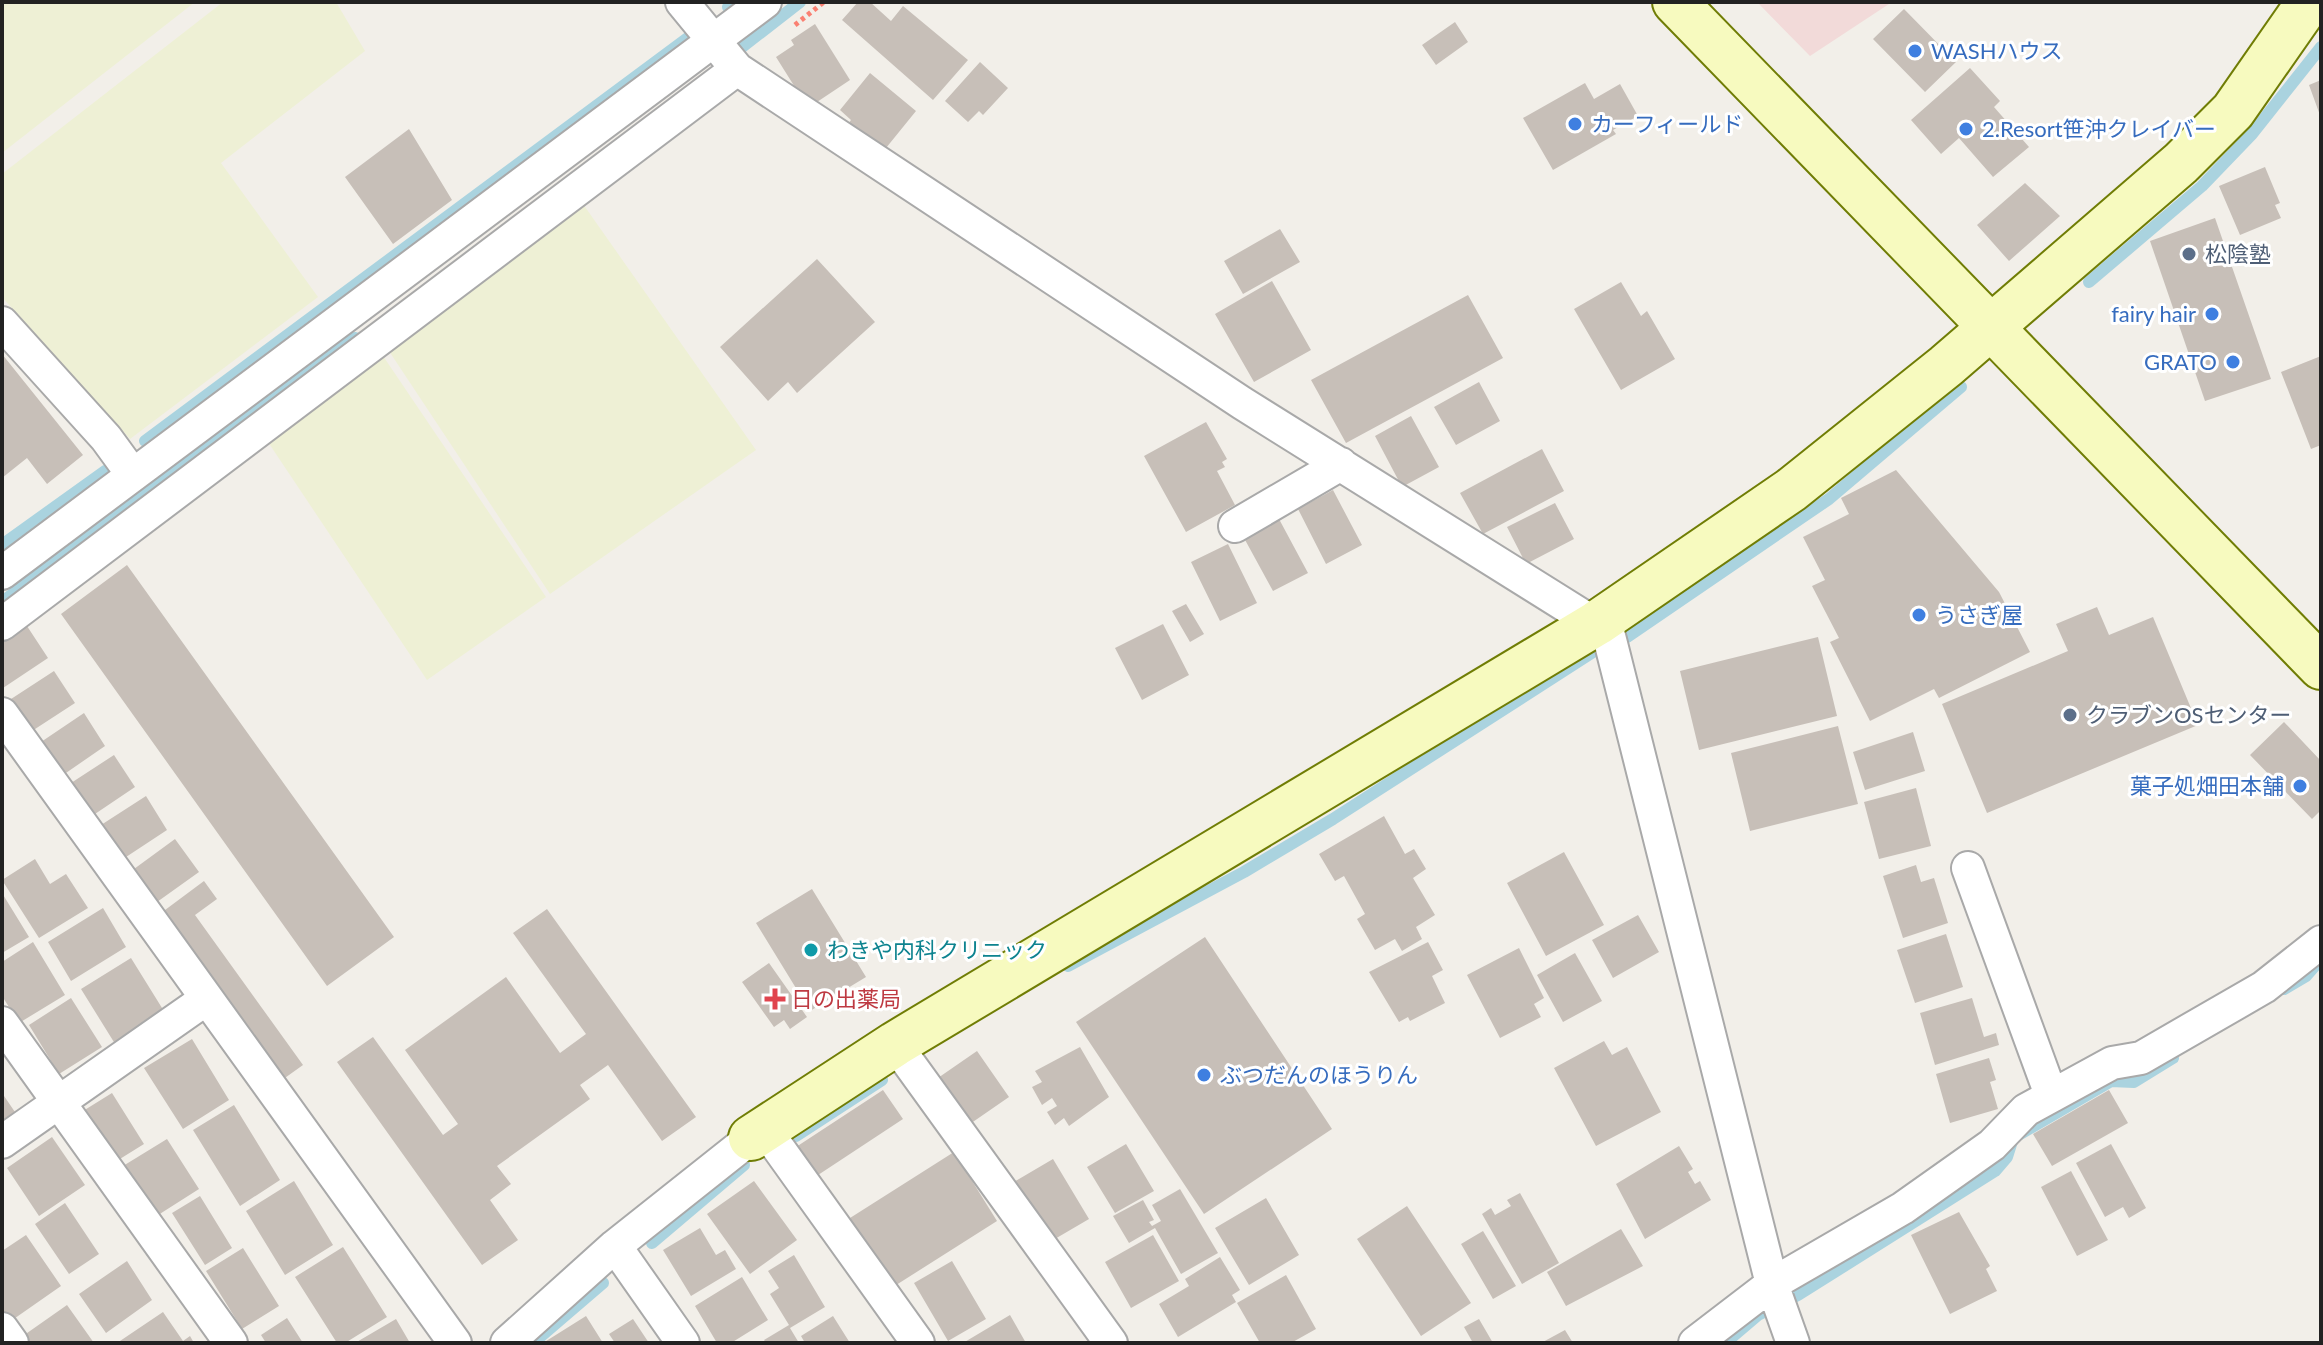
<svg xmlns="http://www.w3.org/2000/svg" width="2323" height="1345" font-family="Lato,'Noto Sans JP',sans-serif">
<rect width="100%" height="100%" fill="#f2efe9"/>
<!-- commercial -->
<path fill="#f2dad9" d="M1757 2H1892L1810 56Z"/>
<!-- farmland -->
<path fill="#eef0d5" d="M2 2H195L2 153Z
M223 2H336L365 51 221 163 318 297 130 439 2 297V174Z
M583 204 756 450 550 594 385 345Z
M379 350 546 597 427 680 266 439Z"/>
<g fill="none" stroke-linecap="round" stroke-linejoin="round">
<!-- stream -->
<path stroke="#aad3df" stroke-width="12" d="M728 7 735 2
M728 58 800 2
M2089 282 2202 186 2252 134 2321 47
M145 441 689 37
M2 545 105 471
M2 602 355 338
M1627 637 1829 499 1961 387
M1068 966 1244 872 1333 819 1593 652
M2284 989 2306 976 2321 959
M796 1136 882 1080
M652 1243 744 1165
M533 1343 603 1283
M1725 1343 1758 1315 1798 1295 1995 1171 2007 1157 2013 1138 2111 1081 2134 1082 2173 1058"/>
</g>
<!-- building -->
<path fill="#c7bfb8" d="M858 2H870L891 21 903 6 968 60 933 100 842 20Z
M1904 9 1956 62 1925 92 1873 39Z
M1455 22 1468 42 1436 65 1422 45Z
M815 24 850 80 808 108 776 57 794 45 791 40Z
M980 62 1008 88 983 115 979 111 968 122 945 101Z
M1970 68 2000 101 1994 107 2029 147 1993 177 1959 138 1941 154 1911 120Z
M870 73 916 111 886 148 877 141 874 145 848 124 851 120 840 110Z
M2321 80V118L2309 85Z
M1585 83 1594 99 1620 84 1638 116 1613 130 1616 134 1553 170 1523 118Z
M409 129 452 200 393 244 345 177Z
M2265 167 2280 203 2275 205 2281 218 2240 235 2219 186Z
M2025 183 2060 216 2009 261 1977 225Z
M2215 218 2271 379 2205 401 2150 241Z
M1280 229 1300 262 1243 294 1224 261Z
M817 259 875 322 797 393 788 382 768 401 720 347Z
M1272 281 1311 350 1254 382 1215 314Z
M1621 282 1641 316 1647 311 1675 359 1621 390 1574 309Z
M1468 295 1503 358 1346 443 1311 380Z
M2 354 83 455 47 484 27 458 2 478Z
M2321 356V445L2311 449 2281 372Z
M1479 382 1500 421 1456 445 1434 407Z
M1411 416 1439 467 1402 487 1375 436Z
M1206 422 1227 459 1222 462 1225 467 1217 471 1235 505 1186 532 1144 456Z
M1542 449 1564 491 1483 534 1460 493Z
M1896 470 1999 592 2030 652 1939 698 1934 689 1870 721 1830 642 1839 638 1812 586 1825 580 1803 537 1849 514 1841 498Z
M1333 490 1362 545 1326 564 1298 509Z
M1555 503 1574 539 1526 564 1507 527Z
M1279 519 1308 573 1273 591 1244 538Z
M1228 544 1257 603 1220 621 1191 562Z
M127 565 394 937 327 986 61 614Z
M1186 604 1204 634 1190 642 1172 611Z
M2097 607 2109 635 2153 617 2198 725 1987 813 1942 704 2068 651 2056 624Z
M25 623 48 658 3 688 2 639Z
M1163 624 1189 675 1142 700 1115 648Z
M1818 637 1837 716 1699 750 1680 671Z
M54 671 75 703 32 731 11 699Z
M84 713 105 746 63 775 41 742Z
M2284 722 2321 761V810L2312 819 2250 755Z
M1838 726 1858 804 1750 831 1731 753Z
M1913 732 1925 771 1865 790 1853 752Z
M114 755 135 787 92 816 71 783Z
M1916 788 1931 846 1879 859 1864 802Z
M146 796 167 830 123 859 101 825Z
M1384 816 1405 854 1414 849 1426 869 1413 878 1435 915 1416 927 1422 939 1402 951 1395 939 1375 950 1357 919 1365 914 1344 876 1335 881 1319 854Z
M175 839 199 872 157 902 134 869Z
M1564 852 1604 925 1546 956 1507 883Z
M35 859 50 884 66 874 88 908 39 938 2 880Z
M1916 865 1921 882 1934 878 1948 923 1903 938 1883 876Z
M204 881 217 899 195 915 303 1065 282 1080 161 913Z
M812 889 866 977 810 1011 756 923Z
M2 893 29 937 2 953Z
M103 908 126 947 71 981 48 942Z
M547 909 696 1117 662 1141 608 1065 580 1085 590 1099 497 1166 511 1184 490 1200 518 1240 482 1265 337 1062 373 1037 443 1135 458 1124 405 1050 506 977 560 1053 586 1034 513 933Z
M1638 915 1659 952 1613 978 1592 940Z
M1946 934 1963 987 1915 1003 1897 950Z
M1205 937 1332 1129 1204 1214 1076 1022Z
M33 942 65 995 19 1023 2 996V962Z
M1428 942 1443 970 1432 976 1445 1003 1410 1021 1408 1017 1399 1022 1369 972Z
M1519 948 1544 998 1534 1004 1541 1017 1500 1038 1467 975Z
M1575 953 1602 1001 1563 1022 1537 975Z
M131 958 167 1016 117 1047 81 989Z
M769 963 807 1017 790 1029 784 1020 774 1027 742 982Z
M71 998 102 1047 59 1074 29 1025Z
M1972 998 1984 1037 1996 1033 1999 1045 1935 1065 1920 1013Z
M192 1039 229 1100 183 1129 144 1068Z
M1604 1041 1612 1055 1627 1047 1661 1112 1596 1146 1554 1068Z
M1080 1047 1109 1097 1069 1126 1064 1118 1055 1125 1047 1112 1057 1106 1052 1098 1042 1105 1032 1087 1042 1082 1035 1071Z
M977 1051 1009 1097 967 1126 935 1080Z
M1989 1058 1996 1080 1990 1082 1998 1109 1950 1123 1936 1074Z
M883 1090 903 1119 812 1179 793 1149Z
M2109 1090 2128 1123 2052 1166 2033 1134Z
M2 1093 17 1115 2 1125Z
M112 1093 144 1144 115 1162 83 1111Z
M234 1105 280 1180 240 1206 193 1130Z
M52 1137 85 1185 39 1216 7 1168Z
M167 1139 199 1189 155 1217 123 1166Z
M1126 1144 1154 1191 1115 1213 1087 1167Z
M2111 1144 2146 1208 2129 1218 2123 1207 2105 1217 2076 1163Z
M1679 1146 1693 1169 1688 1172 1695 1184 1700 1181 1711 1200 1645 1239 1616 1184Z
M954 1152 997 1221 893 1287 850 1218Z
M1053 1159 1089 1219 1048 1243 1012 1183Z
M2071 1171 2108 1240 2077 1256 2041 1187Z
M294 1181 333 1245 285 1275 246 1211Z
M754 1181 797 1240 750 1274 707 1214Z
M1180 1189 1218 1253 1181 1274 1155 1228 1129 1243 1113 1216 1143 1200 1154 1220 1149 1222 1152 1226 1161 1221 1152 1205Z
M1520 1193 1559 1263 1522 1284 1482 1214 1491 1208 1495 1215 1511 1206 1507 1200Z
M200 1196 232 1248 205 1265 172 1213Z
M1266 1198 1299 1255 1249 1285 1215 1228Z
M65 1203 99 1254 69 1274 35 1224Z
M1407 1206 1471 1303 1421 1336 1357 1239Z
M1959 1212 1990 1266 1986 1269 1997 1291 1950 1314 1911 1235Z
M700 1228 716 1255 725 1250 736 1269 691 1296 663 1250Z
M1621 1229 1643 1266 1566 1306 1547 1272Z
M1483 1231 1516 1286 1493 1299 1461 1244Z
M26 1235 61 1286 8 1323 2 1314V1251Z
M1153 1235 1179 1281 1131 1308 1105 1262Z
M343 1247 387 1317 345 1343H337L295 1277Z
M243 1248 279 1306 242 1329 206 1271Z
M794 1255 825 1307 790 1328 799 1343H766L764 1340 789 1325 770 1294 779 1288 768 1271Z
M1220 1257 1240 1290 1232 1295 1236 1302 1178 1337 1159 1304 1189 1286 1185 1279Z
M127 1261 152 1300 106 1333 79 1294Z
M952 1261 986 1319 948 1341 914 1283Z
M1286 1275 1316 1329 1291 1343H1260L1237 1303Z
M742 1277 768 1320 731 1343H717L695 1306Z
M67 1305 94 1343H23L20 1338Z
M163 1312 183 1341 190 1336 194 1343H117Z
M1010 1315 1026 1343H963Z
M586 1316 603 1343H543Z
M833 1316 850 1343H805L801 1336Z
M287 1318 303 1343H266L261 1335Z
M396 1319 410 1343H355Z
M633 1319 649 1343H615L609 1334Z
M1479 1319 1493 1343H1473L1464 1327Z
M1565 1330 1573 1343H1541Z"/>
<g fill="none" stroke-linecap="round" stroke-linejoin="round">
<!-- street casing -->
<g stroke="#a9a9a9" stroke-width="36">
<path id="street" d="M682 2 737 69 1242 403 1608 632 1772 1284 1793 1343
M2 323 106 438 133 475
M1235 526 1341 464
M2 573 765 2
M2 624 737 69
M2 714 455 1343
M1968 868 2051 1095
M2 1023 231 1343
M895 1044 1111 1343
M764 1128 918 1343
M2 1142 206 999
M615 1246 683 1343
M2 1329 12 1343
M507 1343 615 1246 751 1138
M1695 1343 1772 1284 1903 1208 1992 1145 2026 1110 2112 1063 2141 1058 2264 987 2321 942"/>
</g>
<!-- secondary casing -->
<g stroke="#707d05" stroke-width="48">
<path id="secondary" d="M1675 2 2321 667
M751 1138 895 1044 1597 623 1791 490 1946 366 2181 163 2233 111 2309 2"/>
</g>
<!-- path -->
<path stroke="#fa8072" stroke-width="5" stroke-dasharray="4 4" stroke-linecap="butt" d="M795 25 824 2"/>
<!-- street -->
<use href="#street" stroke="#fff" stroke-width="32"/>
<!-- secondary -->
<use href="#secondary" stroke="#f7fabf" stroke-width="44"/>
</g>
<!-- markers -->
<g fill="#3f7fe0" stroke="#fff" stroke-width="3">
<circle cx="1915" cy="51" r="8"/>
<circle cx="1575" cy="124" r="8"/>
<circle cx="1966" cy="129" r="8"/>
<circle cx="2212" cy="314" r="8"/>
<circle cx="2233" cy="362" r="8"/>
<circle cx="1919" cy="615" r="8"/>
<circle cx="2300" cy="786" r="8"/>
<circle cx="1204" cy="1075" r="8"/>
</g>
<g fill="#5c6f8a" stroke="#fff" stroke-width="3">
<circle cx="2189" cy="254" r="8"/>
<circle cx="2070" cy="715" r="8"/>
</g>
<circle fill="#0f9aa8" stroke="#fff" stroke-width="3" cx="811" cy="950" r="8"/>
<path fill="#e0444e" stroke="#fff" stroke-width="3" d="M771 987h8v8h8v8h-8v8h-8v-8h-8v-8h8z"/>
<g text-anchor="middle" stroke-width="6" stroke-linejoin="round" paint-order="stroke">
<!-- shop labels -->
<g font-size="22" fill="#366cbe" stroke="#fff" text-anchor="start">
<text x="1931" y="59">WASHハウス</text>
<text x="1591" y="132">カーフィールド</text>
<text x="1982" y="137">2.Resort笹沖クレイバー</text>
<text x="2196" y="322" text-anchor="end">fairy hair</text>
<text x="2217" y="370" text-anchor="end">GRATO</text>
<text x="1935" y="623">うさぎ屋</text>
<text x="2284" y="794" text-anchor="end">菓子処畑田本舗</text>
<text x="1220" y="1083">ぶつだんのほうりん</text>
</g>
<!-- service labels -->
<g font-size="22" fill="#4e5e75" stroke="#fff" text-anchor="start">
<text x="2205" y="262">松陰塾</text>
<text x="2086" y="723">クラブンOSセンター</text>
</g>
<!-- culture labels -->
<g font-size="22" fill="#0d838f" stroke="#fff" text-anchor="start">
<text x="827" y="958">わきや内科クリニック</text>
</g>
<!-- health labels -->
<g font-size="22" fill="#be3a42" stroke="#fff" text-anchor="start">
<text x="791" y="1007">日の出薬局</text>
</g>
</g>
<!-- border -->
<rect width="2323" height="1345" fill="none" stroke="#222222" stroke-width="8"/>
</svg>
